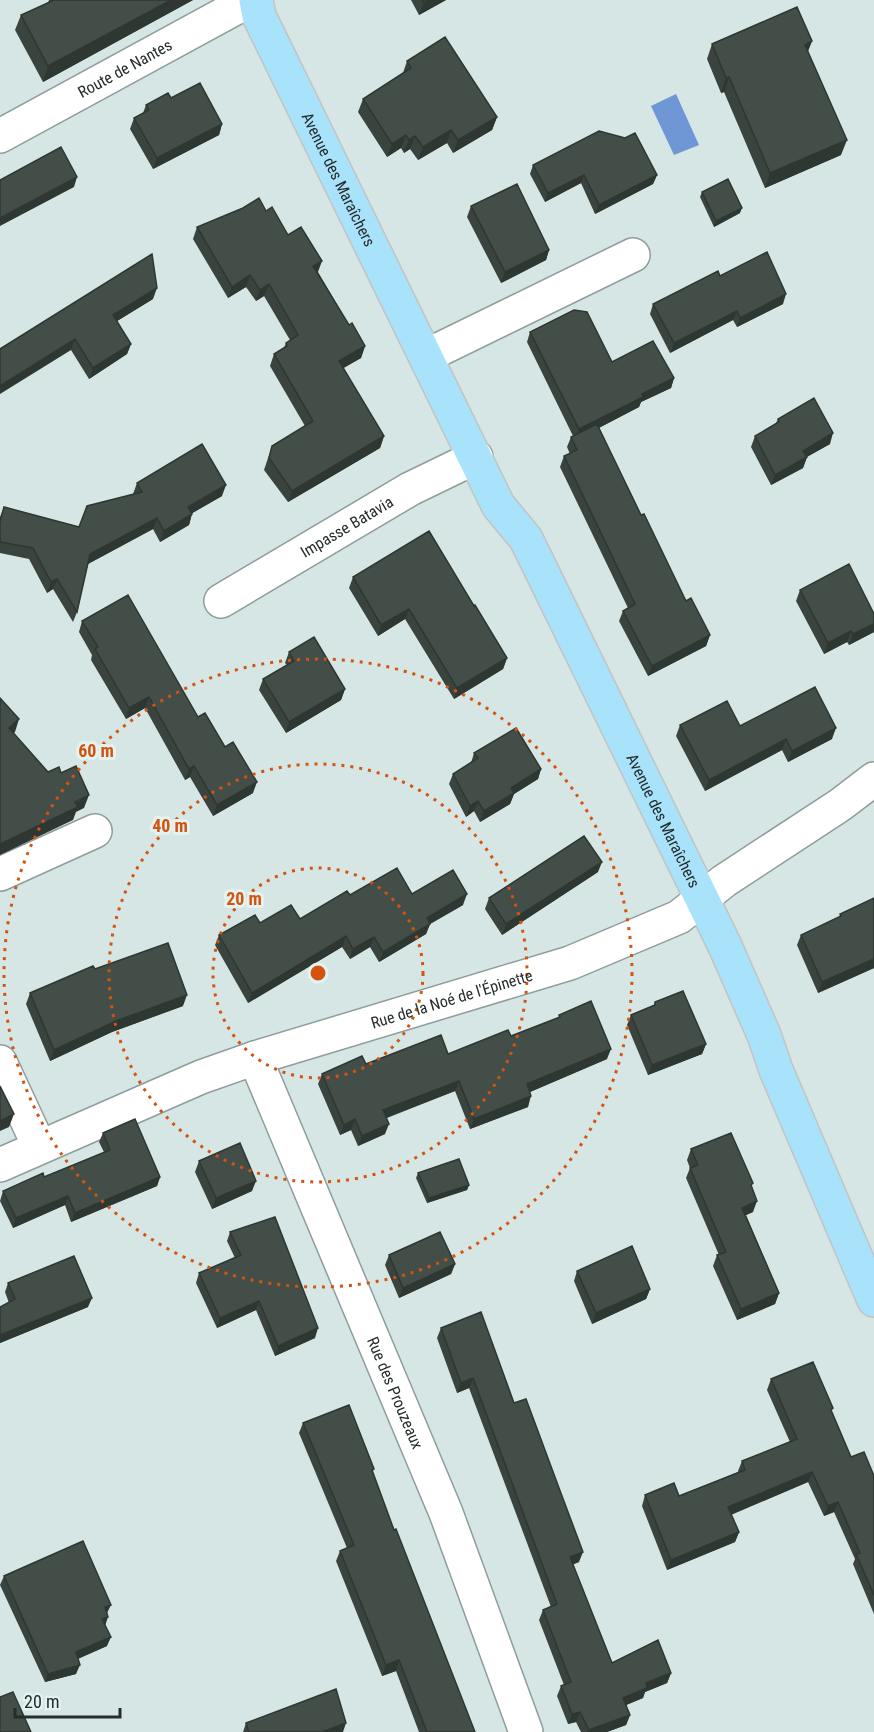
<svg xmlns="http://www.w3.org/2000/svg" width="874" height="1732" font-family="'Roboto Condensed',sans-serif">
<rect width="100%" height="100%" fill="#d6e6e5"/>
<!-- water -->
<path fill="#6f96d5" d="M676 94 699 145 674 155 651 106Z"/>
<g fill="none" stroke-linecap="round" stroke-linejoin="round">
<!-- minor casing -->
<g stroke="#8e9d9c" stroke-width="36">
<g id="minor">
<path id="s1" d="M0 136 250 0"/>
<path d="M426 356 633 255"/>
<path id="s2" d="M221 601 410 489 476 457"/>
<path d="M0 874 95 831"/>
<path id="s3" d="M255 1058 446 1513 526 1732"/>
<path d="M0 1062 39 1146"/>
<path id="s4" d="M0 1165 201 1077 255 1058 570 963 679 917 724 881 840 805 874 779"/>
</g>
</g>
<!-- major casing -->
<g stroke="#c2c4c4" stroke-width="36">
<g id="major">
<path id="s5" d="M256 0 259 16 498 505 526 539 725 946 764 1035 776 1070 874 1300"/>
</g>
</g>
<!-- minor -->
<use href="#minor" stroke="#fff" stroke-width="33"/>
<!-- major -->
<use href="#major" stroke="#a9e3fb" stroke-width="33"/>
</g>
<!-- wall -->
<path fill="#3a433e" d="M49 0H193L43 82 15 30 21 15 48 3Z
M411 0H446L419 15Z
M812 41 808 51 841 155 765 188 724 92 721 93 707 59 712 44Z
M407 61 497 117 492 130 453 153 447 143 418 160 410 149 404 153 401 148 387 157 358 112 363 99 403 73Z
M171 98 222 124 219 135 153 169 130 129 134 118 143 113 146 105Z
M625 138 657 175 653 184 595 214 581 183 545 202 530 174 533 165Z
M702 192 740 213 714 227 700 197Z
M471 206 549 250 546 260 501 283 467 217Z
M266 211 288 235 318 272 349 325 365 346 361 358 343 368 384 436 380 448 288 502 264 470 272 446 305 426 270 366 274 354 284 348 286 343 290 340 264 296 256 301 246 287 228 298 193 239 197 227Z
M720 276 783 304 737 327 733 320 670 353 650 314 653 304Z
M153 299 117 321 131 344 127 354 89 379 71 350 0 349Z
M530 332 612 362 674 378 671 388 641 402 639 407 599 428 641 515 686 601 710 635 706 646 648 676 619 621 623 611 628 608 560 467 564 456 570 454 567 447 571 437 573 436 527 342Z
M778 419 830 444 807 457 803 468 771 485 751 447 755 436 776 423Z
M137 483 222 496 192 513 189 525 160 542 153 529 88 564 77 612 73 622 53 589 47 593 29 559 0 553V517L4 507 79 527 133 494Z
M353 577 474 606 507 658 503 669 454 699 405 619 378 636 349 588Z
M800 590 874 632 849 645 847 642 824 654 796 601Z
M82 621 198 717 253 793 213 816 190 777 185 780 145 708 126 719 91 660 92 655 79 632Z
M289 652 345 689 341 700 286 733 259 690 263 679 287 665 285 663Z
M680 725 740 726 832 739 788 762 782 750 705 791 676 736Z
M474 753 541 769 538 779 514 794 510 804 480 822 474 811 466 817 449 784 453 774 471 763Z
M598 872 502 935 485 909 489 898Z
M412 894 463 905 430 924 426 934 379 962 370 947 350 959 342 947 248 1003 215 945 219 935 260 923 300 919 350 895Z
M874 898V968L818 993 797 945 801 935 839 918 840 914Z
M95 969 183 1006 112 1032 50 1061 26 1004 30 993Z
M655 1002 706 1044 702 1054 648 1075 627 1025 631 1015 654 1005Z
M559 1015 607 1059 530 1092 528 1107 470 1129 455 1091 387 1118 385 1134 358 1146 351 1130 340 1135 318 1084 322 1074 366 1064 448 1054 511 1036 558 1018Z
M103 1133 160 1177 157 1186 71 1222 65 1205 13 1228 0 1201 3 1191 44 1177 104 1152 99 1142Z
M691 1149 752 1188 753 1212 746 1215 779 1293 775 1304 737 1320 713 1266 717 1255H719L686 1178 690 1168 687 1160Z
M199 1161 252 1191 212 1209 195 1172Z
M418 1173 469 1185 467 1190 427 1203 416 1178Z
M230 1232 315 1338 275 1356 256 1310 217 1328 196 1283 199 1273 235 1258 227 1241Z
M389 1255 455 1264 451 1274 399 1298 385 1265Z
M577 1271 650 1289 646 1299 592 1324 574 1281Z
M8 1283 88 1307 0 1343V1307L9 1303 5 1292Z
M441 1328 514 1403 579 1562 573 1564 612 1663 671 1673 667 1683 645 1692 643 1698 626 1705 630 1715 626 1725 607 1732H581L576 1722 568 1724 557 1696 561 1686 564 1685 539 1620 543 1610 551 1607 469 1388 457 1393 437 1338Z
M771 1379 832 1412 851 1457 874 1476V1614L853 1564 855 1559 834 1512 824 1516 808 1482 731 1515 739 1532 735 1542 667 1570 642 1506 645 1495 679 1496 738 1472V1471L742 1461 790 1442 767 1390Z
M303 1423 374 1469 372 1473 394 1530 475 1732H419L396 1671 382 1676 336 1561 340 1551 347 1548 299 1433Z
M4 1576 107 1613 105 1625 107 1646 78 1659 76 1674 45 1682 0 1585Z
M246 1723 343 1732H243Z"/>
<!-- shaded-wall -->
<path fill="#2f3732" d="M171 0H193L43 82 48 66Z
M430 0H446L419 15 424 3Z
M812 41 806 56 805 45Z
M729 77 724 92 721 93 726 78Z
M497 117 492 130 453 153 458 140Z
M222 124 219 135 153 169 157 158Z
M451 130 447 143 418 160 423 147Z
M406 135 401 148 387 157 392 144Z
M415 136 410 149 404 153 409 140Z
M847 140 841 155 765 188 770 173Z
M584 175 581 183 545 202 548 193Z
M657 175 653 184 595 214 599 205Z
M77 177 74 187 0 226V218Z
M742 208 740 213 714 227 716 221Z
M549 250 546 260 501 283 505 272Z
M322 261 318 272 309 278 313 266Z
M250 275 246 287 228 298 232 287Z
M269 284 264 296 256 301 260 290Z
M157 288 153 299 109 326 113 315Z
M786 294 783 304 737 327 740 318Z
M737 311 733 320 670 353 674 343Z
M75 339 71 350 0 394V386Z
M131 344 127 354 89 379 93 368Z
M365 346 361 358 335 373 339 361Z
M674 378 671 388 641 402 639 407 575 440 579 429 642 394Z
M833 433 830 444 799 461 803 451Z
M384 436 380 448 288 502 292 491Z
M807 457 803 468 771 485 775 475Z
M226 485 222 496 184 518 188 507Z
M192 514 189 525 160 542 164 531Z
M157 518 153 529 86 565 90 554Z
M57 579 53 589 47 593 51 582Z
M409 609 405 619 378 636 381 625Z
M874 624V632L849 645 853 634Z
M851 631 847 642 824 654 828 643Z
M710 635 706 646 648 676 652 666Z
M507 658 503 669 454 699 457 688Z
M345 689 341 700 286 733 289 722Z
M149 697 145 708 126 719 129 708Z
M19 719 15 732 5 742 9 728Z
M836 728 832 739 788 762 792 751Z
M786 739 782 750 705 791 709 780Z
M194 766 190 777 185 780 189 769Z
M541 769 538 779 514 794 510 804 480 822 484 811 511 788Z
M257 782 253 793 213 816 217 805Z
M89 795 84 808 76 812 73 820 0 855V844Z
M478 801 474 811 466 817 470 806Z
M602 862 598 872 502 935 506 924Z
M467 894 463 905 423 928 427 918Z
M430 924 426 934 379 962 383 952Z
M346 936 342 947 248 1003 252 993Z
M374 937 370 947 350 959 353 949Z
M874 959V968L818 993 822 982Z
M187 995 183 1006 112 1032 50 1061 54 1050 116 1021Z
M706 1044 702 1054 648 1075 652 1065Z
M611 1049 607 1059 523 1095 527 1084Z
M459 1081 455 1091 379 1120 383 1110Z
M531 1096 528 1107 470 1129 474 1119Z
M14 1114 9 1127 0 1131V1121Z
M355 1119 351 1130 340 1135 344 1125Z
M389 1124 385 1134 358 1146 362 1136Z
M160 1177 157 1186 71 1222 75 1213Z
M256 1181 252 1191 212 1209 216 1198Z
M469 1185 467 1190 427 1203 429 1198Z
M68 1196 65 1205 13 1228 16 1218Z
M757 1201 753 1212 739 1218 742 1208Z
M455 1264 451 1274 399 1298 403 1288Z
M650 1289 646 1299 592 1324 596 1313Z
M779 1293 775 1304 737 1320 741 1309Z
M92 1298 88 1307 0 1343V1335Z
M259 1301 256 1310 217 1328 220 1318Z
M318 1328 315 1338 275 1356 278 1346Z
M473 1378 469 1388 457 1393 461 1383Z
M812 1472 808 1482 725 1517 728 1507Z
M838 1502 834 1512 824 1516 828 1506Z
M739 1532 735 1542 667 1570 671 1560Z
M583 1552 579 1562 567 1567 570 1557Z
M111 1605 107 1613 101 1616 105 1607Z
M108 1617 105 1626 102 1619Z
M111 1637 107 1646 72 1661 76 1652Z
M399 1660 396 1671 382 1676 386 1665Z
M80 1665 76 1674 45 1682 48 1674Z
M671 1673 667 1683 645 1692 643 1698 619 1708 623 1698 646 1683Z
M580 1712 576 1722 568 1724 572 1714Z
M630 1715 626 1725 607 1732H588L589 1730Z
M346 1723 343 1732H322Z"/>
<!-- building -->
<path fill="#434e48" stroke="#2f3732" stroke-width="1.5" d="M52 0H171L48 66 21 15 52 1Z
M422 0H430L424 3Z
M797 7 812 41 805 45 847 140 770 173 729 77 726 78 712 44Z
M445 37 497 117 458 140 451 130 423 147 415 136 409 140 406 135 392 144 363 99 411 68 407 61Z
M200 83 222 124 157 158 134 118 149 110 146 105 168 93 171 98Z
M599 131 625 138 635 133 657 175 599 205 584 175 548 193 533 165Z
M61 147 77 177 0 218V180Z
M728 179 742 208 716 221 702 192Z
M517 184 549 250 505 272 471 206Z
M259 198 266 211 272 207 288 235 301 227 322 261 313 266 349 325 352 323 365 346 339 361 384 436 292 491 269 458 272 446 313 421 274 354 287 346 286 343 298 335 269 284 260 290 250 275 232 287 197 227 243 208Z
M767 252 786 294 740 318 737 311 674 343 653 304 718 271 720 276Z
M152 254 157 288 113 315 131 344 93 368 75 339 0 386V349Z
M574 310 587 312 612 362 653 341 674 378 642 394 643 397 579 429 530 332Z
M814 398 833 433 803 451 807 457 775 475 755 436 779 422 778 419Z
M597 424 641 515 644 514 686 601 691 598 710 635 652 666 623 611 635 604 564 456 577 450 571 437Z
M202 444 226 485 188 507 192 514 164 531 157 518 90 554 77 612 57 579 51 582 33 548 0 542V522L4 507 79 527 87 506 142 492 137 483Z
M429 531 474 606 475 605 507 658 457 688 409 609 381 625 353 577Z
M849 564 874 614V624L853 634 851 631 828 643 800 590Z
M128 595 198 717 205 713 225 747 233 742 257 782 217 805 194 766 189 769 149 697 129 708 95 649 98 647 82 621Z
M314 637 345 689 289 722 263 679 294 661 289 652Z
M815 687 836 728 792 751 786 739 709 780 680 725 727 701 740 726Z
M0 698 19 719 9 728 48 772 59 767 61 773 76 766 89 795 75 802 78 807 0 844Z
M516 728 541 769 511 788 514 793 484 811 478 801 470 806 453 774 478 758 474 753Z
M584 836 602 862 506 924 489 898Z
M397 868 412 894 453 870 467 894 427 918 430 924 383 952 374 937 353 949 346 936 252 993 219 935 255 915 260 923 291 905 300 919 347 891 350 895Z
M874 898V959L822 982 801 935 841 916 840 914Z
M168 943 187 995 116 1021 54 1050 30 993 93 966 95 969Z
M683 991 706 1044 652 1065 631 1015 655 1005V1002Z
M591 1001 611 1049 527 1084 531 1096 474 1119 459 1081 383 1110 389 1124 362 1136 355 1119 344 1125 322 1074 362 1056 366 1064 441 1035 448 1054 508 1030 511 1036 560 1017 559 1015Z
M0 1086 14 1114 0 1121Z
M135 1119 160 1177 75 1213 68 1196 16 1218 3 1191 43 1173 44 1177 110 1150 103 1133Z
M731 1133 753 1183 751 1185 757 1201 742 1208 779 1293 741 1309 717 1255 726 1252 690 1168 698 1165 691 1149Z
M240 1143 256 1181 216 1198 199 1161Z
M459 1159 469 1185 429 1198 418 1173Z
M275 1217 318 1328 278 1346 259 1301 220 1318 199 1273 241 1255 230 1232Z
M440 1232 455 1264 403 1288 389 1255Z
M632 1246 650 1289 596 1313 577 1271Z
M74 1256 92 1298 0 1335V1307L15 1299 8 1283Z
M481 1312 514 1403 526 1399 562 1496 583 1552 570 1557 612 1663 658 1640 671 1673 646 1683 647 1688 623 1698 630 1715 589 1730 580 1712 572 1714 561 1686 571 1682 543 1610 557 1604 473 1378 461 1383 441 1328Z
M813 1362 833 1408 831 1410 851 1457 864 1452 874 1476V1595L856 1554 860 1553 838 1502 828 1506 812 1472 728 1507 739 1532 671 1560 645 1495 674 1483 679 1496 745 1470 742 1461 797 1439 771 1379Z
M349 1405 374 1469 372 1470 394 1530 396 1529 475 1732H427L399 1660 386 1665 340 1551 354 1545 303 1423Z
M83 1541 111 1605 105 1607 108 1617 102 1619 111 1637 76 1652 80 1665 48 1674 4 1576Z
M336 1689 346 1723 322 1732H249L246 1723Z
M13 1692 31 1732H0V1697Z"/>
<!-- distance rings -->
<g fill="none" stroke="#d4540f" stroke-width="3" stroke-dasharray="3 6">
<circle cx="318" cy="973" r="105"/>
<circle cx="318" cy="973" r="209"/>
<circle cx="318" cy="973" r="314"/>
</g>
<g text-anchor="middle" stroke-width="6" stroke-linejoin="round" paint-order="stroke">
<!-- street labels -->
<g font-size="16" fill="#252c2b" stroke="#e3f3f2">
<text dy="6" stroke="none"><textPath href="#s1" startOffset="142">Route de Nantes</textPath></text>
<text dy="6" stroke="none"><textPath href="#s5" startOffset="198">Avenue des Maraîchers</textPath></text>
<text dy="6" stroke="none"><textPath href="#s2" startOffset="146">Impasse Batavia</textPath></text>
<text dy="6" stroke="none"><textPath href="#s5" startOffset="918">Avenue des Maraîchers</textPath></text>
<text dy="6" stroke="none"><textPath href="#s4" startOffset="482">Rue de la Noé de l'Épinette</textPath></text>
<text dy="6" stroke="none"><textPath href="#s3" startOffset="363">Rue des Prouzeaux</textPath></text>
</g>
</g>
<circle cx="318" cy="973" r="9" fill="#d4540f" stroke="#e3f3f2" stroke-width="3"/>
<g font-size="18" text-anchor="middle" font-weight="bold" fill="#d4540f" stroke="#e3f3f2" stroke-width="6" stroke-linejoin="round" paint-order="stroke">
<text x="96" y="757">60 m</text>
<text x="170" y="832">40 m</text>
<text x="244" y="905">20 m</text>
</g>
<!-- scale -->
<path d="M15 1708v9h105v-9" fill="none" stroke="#252c2b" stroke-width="3"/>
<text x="24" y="1708" font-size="18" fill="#252c2b" stroke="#e3f3f2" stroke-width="4.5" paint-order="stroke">20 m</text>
</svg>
